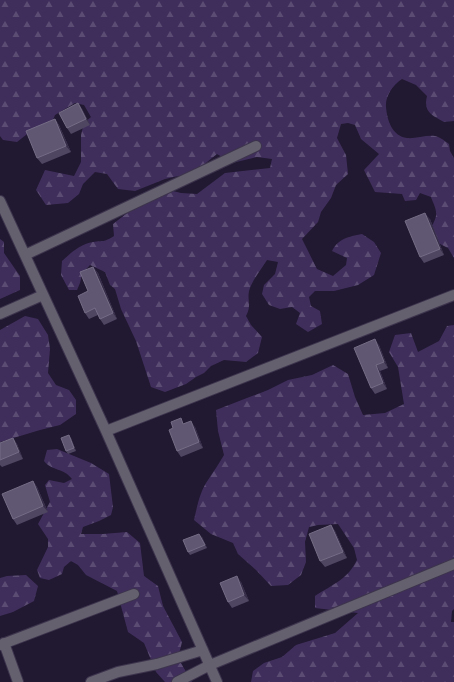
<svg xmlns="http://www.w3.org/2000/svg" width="454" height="682" font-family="Cabin,sans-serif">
<defs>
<pattern id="forest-firs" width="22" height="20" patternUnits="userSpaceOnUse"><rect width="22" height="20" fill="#3f2e5b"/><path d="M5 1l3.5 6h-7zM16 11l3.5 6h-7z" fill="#5b4c73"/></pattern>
</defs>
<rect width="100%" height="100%" fill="#211832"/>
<!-- forest -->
<path fill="url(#forest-firs)" d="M0 0H454V121L444 122C432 115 423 112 427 96L416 85 402 79C393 85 385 96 386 107 387 120 392 136 407 138 415 139 425 135 435 136 440 137 445 141 449 144L450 151 454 158V258L448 248 432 240C429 224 433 228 436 216 437 209 433 203 431 197L420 193 416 200 405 201 402 194 375 192 364 170 379 154 361 139 355 125 348 123 341 124 337 138 346 155 348 174 336 185 331 198 321 212 318 222 302 239 317 269 333 276 346 265 347 258 332 251C339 238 348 237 362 234L374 242 381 253 374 275 358 285 334 291H315L309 297 311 306 320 311 322 324 308 332 296 324 300 313 292 307 280 309 269 305 262 294 264 285 275 274 278 262 267 260C261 270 252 280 249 291 247 301 252 304 246 316L251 325 262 337 258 353 246 362 224 360 211 366 204 373 196 377 186 384 165 392 151 387 136 341 121 309 115 289 110 285 105 272 90 265 82 274 80 283 77 290H69L61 275 62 261C71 253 80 244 93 242 104 240 103 243 114 236L113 224 131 210 165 189 181 193 197 194 225 173 270 168 272 159 257 157 232 163 217 154 202 166 195 175 178 176 165 179 135 191 118 189 107 174 95 172 83 184 79 194 68 203 46 205 36 190 45 170 74 176 81 162V135L84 123 91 117 84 105 75 103 55 115 52 122 31 131 17 142 3 140 0 136Z
M0 239 4 242V253L20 276V290L0 299Z
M25 316 38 319 48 335 50 349 48 373 56 385 69 390 76 400V414L60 425 40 430 0 442V330Z
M454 325V609L452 611 451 622H454V682H251L253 671 264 663 282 657 296 645 335 633 358 613 315 608V596C333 584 347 580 357 560L354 548 338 524 318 525 309 527 305 542 306 562 301 575 288 585 271 586 256 570 238 554 233 543 211 534 194 520C197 507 200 491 208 480 213 472 219 464 224 455L218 431 216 410 268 390 288 380 312 375 333 365 348 374 355 397 363 415 385 413 404 404 398 367 389 352 395 335 411 333 418 352 439 341 447 326Z
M57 449 91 463 109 474 113 507 111 515 99 521 83 527 81 534H103L127 532 140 543 144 576 158 586 163 606 182 642 178 658 192 682H165L156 672 144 643 128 632 117 591 86 575 78 565 71 561 64 567 62 574 49 580 40 578 37 570 48 547V539L38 524 50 502 45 485 49 480 64 483 72 479C63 467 53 472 44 461L47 450Z
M26 575 38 586 34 601 13 612 0 616V578L7 576Z"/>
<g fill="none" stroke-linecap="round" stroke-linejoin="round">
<!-- minor casing -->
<g stroke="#3d344d" stroke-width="12">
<path id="minor" d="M0 201 106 431 217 682
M25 255 256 146
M0 314 43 295
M106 431 454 295
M4 643 18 682
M0 645 134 594
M91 682 118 672 157 664 203 650
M177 682 210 665 454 564"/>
</g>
<!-- minor -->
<use href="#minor" stroke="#64606e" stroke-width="10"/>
</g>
<!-- wall -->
<path fill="#4f4762" d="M78 103 82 109 90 125 71 134 67 128Z
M55 119 59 125 71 152 42 164 37 158Z
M430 219 444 255 424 263 420 257Z
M93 267 98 273 117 319 104 325 100 319 98 315 89 319 85 313 88 291Z
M379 345 388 368 380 371 387 389 375 394 371 388Z
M185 424 195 427 203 448 181 457 177 451 173 428Z
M13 438 17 444 23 459 2 467 0 465V443Z
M71 438 76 451 68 454 66 451Z
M33 481 37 487 48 512 17 525 13 519Z
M331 525 335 531 347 558 325 567 320 561Z
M202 537 207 548 190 555 188 552Z
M241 582 249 601 232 608 228 602Z"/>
<!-- shaded-wall -->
<path fill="#362d48" d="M78 103 82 109 90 125 86 119Z
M55 119 59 125 71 152 66 146Z
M425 213 430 219 444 255 440 249Z
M93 267 98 273 117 319 113 313Z
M375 339 379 345 388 368 384 362Z
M376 365 380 371 387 389 383 383Z
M191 421 195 427 203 448 199 442Z
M69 435 71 438 76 451 74 448Z
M13 438 17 444 23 459 19 452Z
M33 481 37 487 48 512 43 506Z
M331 525 335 531 347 558 343 552Z
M199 534 202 537 207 548 205 545Z
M237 576 241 582 249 601 244 595Z"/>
<!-- building -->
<path fill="#605872" stroke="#756d86" d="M78 103 86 119 67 128 59 113Z
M55 119 66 146 37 158 26 131Z
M425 213 440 249 420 257 405 221Z
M93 267 113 313 100 319 95 308 85 313 78 296 88 291 80 272Z
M375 339 384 362 376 365 383 383 371 388 354 348Z
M181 418 183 424 191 421 199 442 177 451 169 430 173 428 171 422Z
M69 435 74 448 66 451 61 438Z
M13 438 19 452 0 460V443Z
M33 481 43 506 13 519 2 494Z
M331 525 343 552 320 561 309 534Z
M199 534 205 545 188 552 183 540Z
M237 576 244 595 228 602 220 583Z"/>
</svg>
